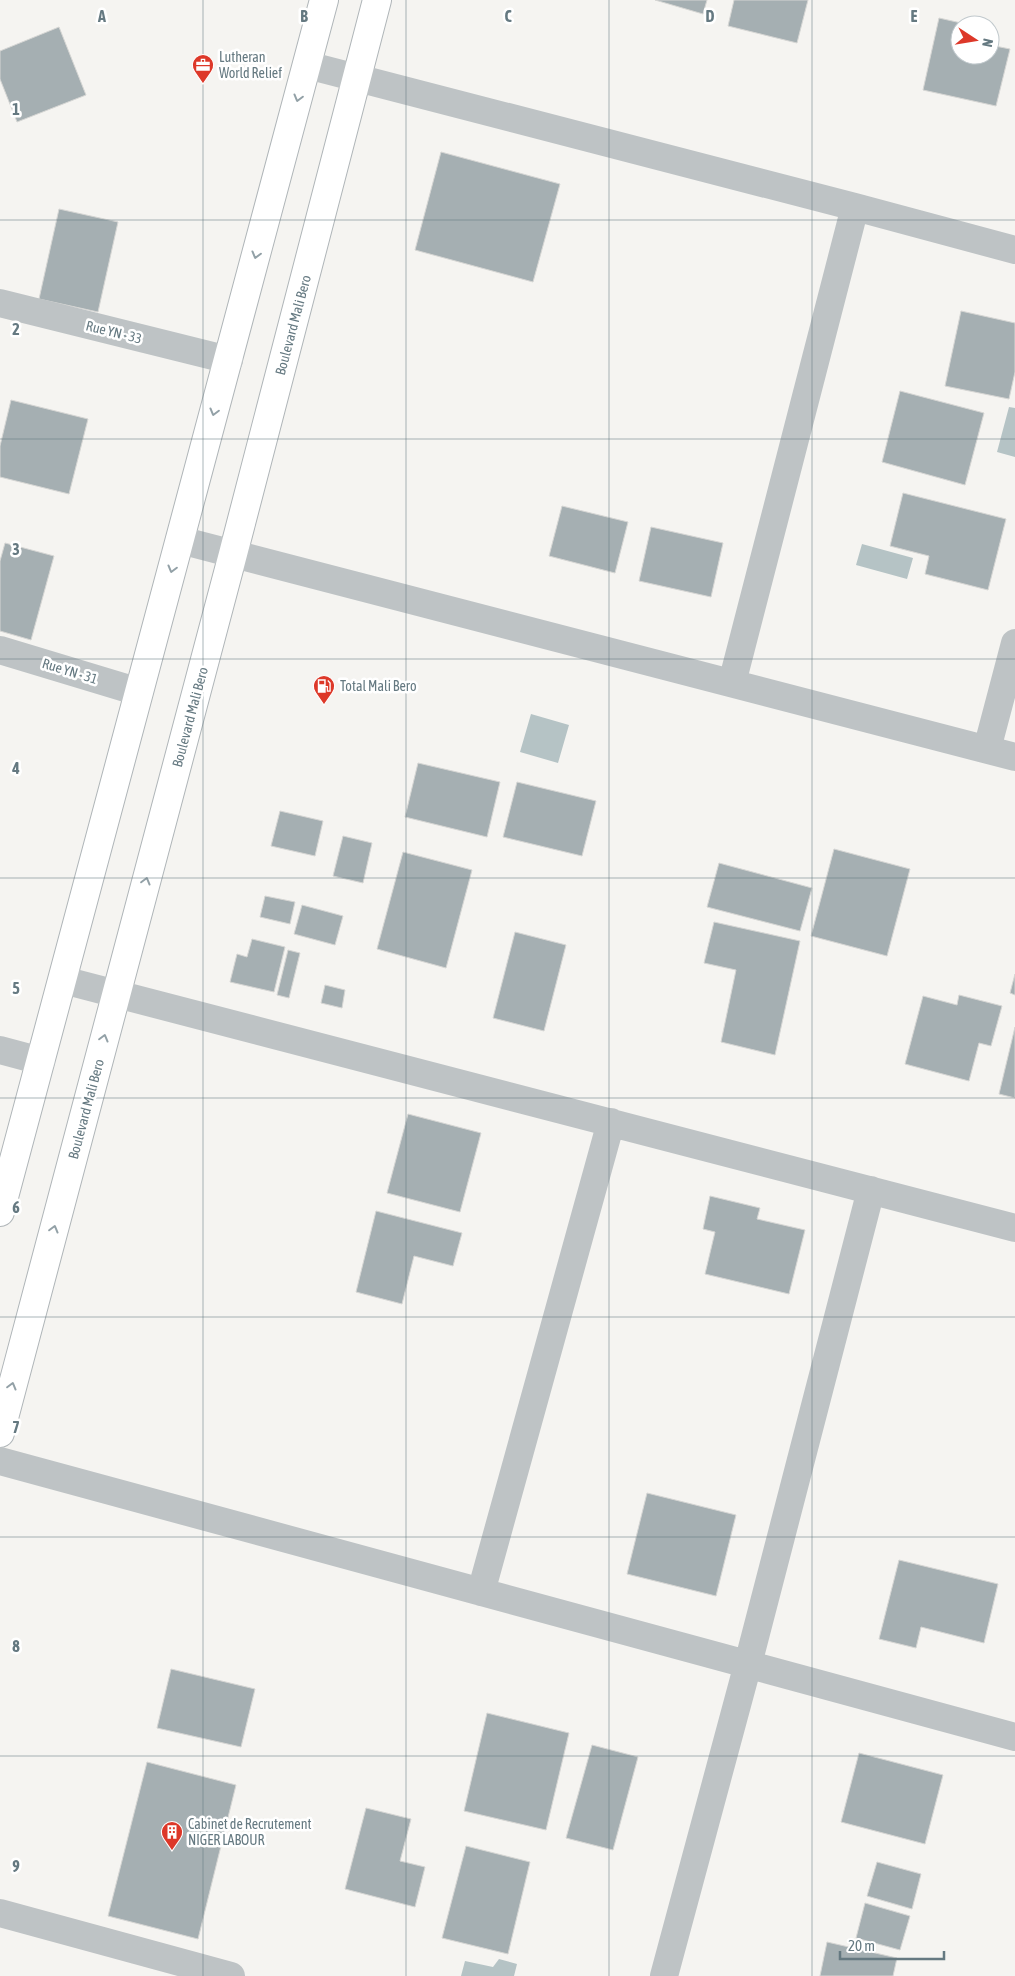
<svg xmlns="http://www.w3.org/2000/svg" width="1015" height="1976" font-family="'Asap Condensed',sans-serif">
<rect width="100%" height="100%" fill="#f5f4f1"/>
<!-- water -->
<path fill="#b5c3c5" d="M1009 407 1015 408V457L997 452Z
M862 544 913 558 907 579 856 565Z
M531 714 569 725 558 763 520 752Z
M499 1959 517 1964 514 1976H461L465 1961 493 1967Z"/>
<!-- building -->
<path fill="#a5afb2" stroke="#d6d6d4" d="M655 0H707L703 14Z
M734 0H808L797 43 728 26Z
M939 18 970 25H960V55H990V45L1010 49 996 106 923 90Z
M59 27 86 95 17 122 0 79V51Z
M441 152 560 184 533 282 415 250Z
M59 209 118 222 98 312 39 299Z
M961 311 1015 323V372L1009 399 945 386Z
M900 391 984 413 965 485 882 462Z
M11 400 88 419 69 494 0 477V446Z
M903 493 1006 519 988 590 925 574 929 556 890 546Z
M562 506 628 522 615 573 549 556Z
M651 527 723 543 711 597 639 581Z
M5 543 54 556 31 640 0 631V561Z
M418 763 500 782 487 837 405 817Z
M517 782 596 801 582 856 503 837Z
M280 811 323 821 315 856 271 846Z
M343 836 372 843 363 883 333 876Z
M834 849 910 869 887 956 811 936Z
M403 852 472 870 446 968 377 949Z
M719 863 812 888 800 931 707 907Z
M265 896 295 902 290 924 260 917Z
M302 905 343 916 335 945 294 934Z
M714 922 800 941 775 1055 721 1042 736 970 704 963Z
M515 932 566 945 544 1031 493 1018Z
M252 939 285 947 274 992 230 982 237 954 247 957Z
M288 950 300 953 289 998 277 995Z
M1015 974V995L1010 993Z
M325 985 345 990 342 1008 321 1003Z
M959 995 1002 1006 991 1046 979 1043 969 1081 905 1064 923 996 957 1005Z
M1015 1027V1098L999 1094Z
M408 1114 481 1133 460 1212 387 1193Z
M710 1196 760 1208 757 1219 805 1230 789 1294 705 1274 715 1232 703 1229Z
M376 1211 462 1233 453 1266 414 1256 402 1304 356 1292Z
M647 1493 736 1515 716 1596 627 1574Z
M899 1560 998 1584 984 1643 921 1627 916 1648 879 1639Z
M171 1669 255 1689 241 1747 157 1728Z
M487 1713 569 1733 546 1830 464 1811Z
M592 1745 638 1757 613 1850 566 1838Z
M859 1753 943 1775 925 1844 841 1822Z
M147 1762 236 1785 198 1939 108 1916Z
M366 1808 411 1819 400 1861 425 1867 415 1907 345 1889Z
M466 1846 530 1862 508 1954 442 1938Z
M877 1862 921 1874 912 1909 867 1896Z
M865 1903 910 1916 900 1950 856 1938Z
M827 1942 897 1958 893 1976H820Z"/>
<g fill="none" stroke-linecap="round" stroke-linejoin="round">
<!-- primary casing -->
<g stroke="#afb5b8" stroke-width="30">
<path id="primary" d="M0 1212 324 0
M0 1433 233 554 377 0"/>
</g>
<!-- minor -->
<path stroke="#bec3c5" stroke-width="28" d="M307 65 855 207 1015 250
M0 303 229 360
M180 540 1015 757
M0 650 139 692
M732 683 855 207
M987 749 1015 643
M63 980 1015 1228
M0 1050 41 1061
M0 1461 1015 1737
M481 1592 611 1122
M0 1913 231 1976
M664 1976 748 1664 871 1190"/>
<!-- primary -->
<use href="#primary" stroke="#fff" stroke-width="28"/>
</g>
<!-- one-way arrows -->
<defs><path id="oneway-chevron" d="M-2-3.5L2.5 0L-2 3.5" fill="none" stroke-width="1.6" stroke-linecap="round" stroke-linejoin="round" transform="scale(1.25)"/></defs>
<g stroke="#93a1a7">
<use href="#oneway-chevron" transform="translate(298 98) rotate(105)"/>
<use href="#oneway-chevron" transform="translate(256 255) rotate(105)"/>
<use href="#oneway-chevron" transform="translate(214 412) rotate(105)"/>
<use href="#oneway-chevron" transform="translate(172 569) rotate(105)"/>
<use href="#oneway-chevron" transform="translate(146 881) rotate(-75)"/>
<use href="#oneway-chevron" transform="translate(104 1038) rotate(-75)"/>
<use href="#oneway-chevron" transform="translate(54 1229) rotate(-75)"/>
<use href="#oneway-chevron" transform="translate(12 1386) rotate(-75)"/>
</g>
<!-- grid -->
<path fill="none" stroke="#657981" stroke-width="1" stroke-opacity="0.55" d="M203 0V1976M406 0V1976M609 0V1976M812 0V1976M0 220H1015M0 439H1015M0 659H1015M0 878H1015M0 1098H1015M0 1317H1015M0 1537H1015M0 1756H1015"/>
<!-- icons -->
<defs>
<g id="office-pin" transform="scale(1.125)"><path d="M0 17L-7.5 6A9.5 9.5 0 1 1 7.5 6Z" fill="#dd3829" stroke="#fff"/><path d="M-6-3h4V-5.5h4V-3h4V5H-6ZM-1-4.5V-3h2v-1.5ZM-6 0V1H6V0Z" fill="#fff"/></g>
<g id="fuel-pin" transform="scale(1.125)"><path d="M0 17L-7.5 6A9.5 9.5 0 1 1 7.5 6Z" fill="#dd3829" stroke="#fff"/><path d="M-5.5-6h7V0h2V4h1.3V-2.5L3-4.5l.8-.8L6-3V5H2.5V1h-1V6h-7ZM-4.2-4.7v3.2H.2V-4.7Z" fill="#fff"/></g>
<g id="building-pin" transform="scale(1.125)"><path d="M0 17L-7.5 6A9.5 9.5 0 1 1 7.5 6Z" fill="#dd3829" stroke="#fff"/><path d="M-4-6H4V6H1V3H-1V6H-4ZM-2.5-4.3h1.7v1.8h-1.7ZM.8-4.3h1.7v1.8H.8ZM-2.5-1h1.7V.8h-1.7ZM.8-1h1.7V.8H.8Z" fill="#fff"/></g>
</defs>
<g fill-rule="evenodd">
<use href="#office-pin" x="203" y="65"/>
<use href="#fuel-pin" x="324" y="686"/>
<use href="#building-pin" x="172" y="1832"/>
</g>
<g text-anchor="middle" stroke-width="5" stroke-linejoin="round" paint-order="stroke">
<!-- poi labels -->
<g font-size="14" fill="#657981" stroke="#fff" text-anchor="start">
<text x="219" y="62">Lutheran<tspan x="219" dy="16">World Relief</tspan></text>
<text x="340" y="691">Total Mali Bero</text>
<text x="188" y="1829">Cabinet de Recrutement<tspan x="188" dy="16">NIGER LABOUR</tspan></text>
</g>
<!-- street labels -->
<g font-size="14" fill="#657981" stroke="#fff">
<text transform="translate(293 325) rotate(-75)" y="5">Boulevard Mali Bero</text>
<text transform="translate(114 332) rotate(14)" y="5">Rue YN - 33</text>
<text transform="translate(70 671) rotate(17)" y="5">Rue YN - 31</text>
<text transform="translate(190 717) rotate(-75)" y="5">Boulevard Mali Bero</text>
<text transform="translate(86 1109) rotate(-75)" y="5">Boulevard Mali Bero</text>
</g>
</g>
<g font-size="16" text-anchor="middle" font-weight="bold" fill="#657981" stroke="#fff" stroke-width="5" stroke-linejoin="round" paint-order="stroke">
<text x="102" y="22">A</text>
<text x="304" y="22">B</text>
<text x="508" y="22">C</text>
<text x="710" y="22">D</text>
<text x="914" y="22">E</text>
<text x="16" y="115">1</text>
<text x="16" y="335">2</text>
<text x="16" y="555">3</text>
<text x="16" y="774">4</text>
<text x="16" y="994">5</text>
<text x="16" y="1213">6</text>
<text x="16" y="1433">7</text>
<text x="16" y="1652">8</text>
<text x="16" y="1872">9</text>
</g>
<!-- north arrow -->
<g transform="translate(975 40) rotate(102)"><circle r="24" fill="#ffffff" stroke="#c1c9cd"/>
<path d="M0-4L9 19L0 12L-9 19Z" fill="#dd3829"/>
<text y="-8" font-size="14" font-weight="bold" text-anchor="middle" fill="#657981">N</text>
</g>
<!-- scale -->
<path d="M840 1951v8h104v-8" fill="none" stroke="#657981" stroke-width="2.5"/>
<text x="848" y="1951" font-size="15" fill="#657981" stroke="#ffffff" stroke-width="4" paint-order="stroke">20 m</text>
</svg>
